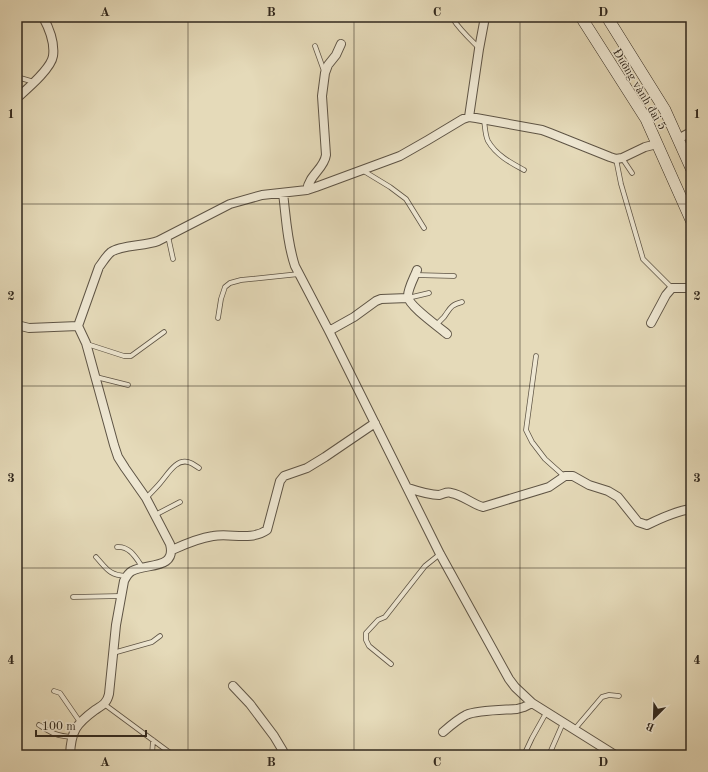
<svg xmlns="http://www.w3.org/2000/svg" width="708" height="772" font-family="'Old Standard TT',serif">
<rect width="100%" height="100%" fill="#e5dab9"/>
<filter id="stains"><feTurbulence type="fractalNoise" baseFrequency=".005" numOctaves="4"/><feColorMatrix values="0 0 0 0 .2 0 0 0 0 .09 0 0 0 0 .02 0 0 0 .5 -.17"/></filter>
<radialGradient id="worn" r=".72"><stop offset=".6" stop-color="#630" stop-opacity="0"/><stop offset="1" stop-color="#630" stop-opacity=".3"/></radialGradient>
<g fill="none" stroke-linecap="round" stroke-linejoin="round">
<!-- service casing -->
<g stroke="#5e5445" stroke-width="5.5">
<path id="service" d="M454 17 453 19C460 30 470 39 479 48
M18 26 21 17
M315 46 324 71
M17 77 34 82
M484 120C485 126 485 135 488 141 496 155 511 163 524 170
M622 158 632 173
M616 159 621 184 643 259 672 288
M362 170 390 187 406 199 424 228
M168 236 173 259
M415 275 454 276
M408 298 429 293
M218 318 221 299 225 287 230 283 241 280 299 274
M436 325C439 322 441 320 444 317 450 309 450 305 462 302
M87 344 124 356H131L164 332
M536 356 526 430 532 442 545 459 564 476
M96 377 128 385
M146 498C151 493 157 487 161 482 168 474 176 459 188 462 192 463 196 466 199 468
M155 515 180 502
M117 547C130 546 136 558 143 568
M96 557C107 569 109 575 126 576
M73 597 121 596
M113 653 152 642 160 636
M391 664 369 646 366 640V633L378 620 385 617 425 566 440 554
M54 691 60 693 80 722
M104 704 173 755
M39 725C52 733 56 736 72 737
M574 730 602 697 609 695 619 696
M152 755 153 740
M524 755 532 738 546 713
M549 755 563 723"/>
</g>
<!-- minor casing -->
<g stroke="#5e5445" stroke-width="10">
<path id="minor" d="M17 98C27 89 51 69 53 56 55 42 49 28 43 17
M469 117 479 49 485 17
M678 139 691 132
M307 190C309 175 324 169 326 155L322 96 325 73 328 65 336 55 341 44
M283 193C286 217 287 242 295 266L329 331 440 554 509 679 515 687 532 703 615 755
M417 270C415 276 407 290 408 297 409 306 439 327 447 334
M651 323 666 295 672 288H691
M17 325 29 328 78 326
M329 331 354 317 376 301 381 299 408 298
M408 488C417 491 429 495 439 495 444 494 447 491 451 493 463 495 472 504 483 507L549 487 565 476H573L589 485 608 491 618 497 638 522 647 525C661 518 676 511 691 509
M172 550C185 544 199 538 213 536 231 533 251 541 267 530L280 481 284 476 307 468 325 457 375 423
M233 686 250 704 274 736 283 751 284 755
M443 732C450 726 458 719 466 715 477 710 504 710 517 709L524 707 532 703
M70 755C71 731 76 724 95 710 103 705 107 703 109 694L116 625 124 581C126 577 128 573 132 571 146 563 177 570 170 544L146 498 125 468 118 457 114 445 86 343 78 326 99 267C103 262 106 256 111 252 121 245 145 246 158 241L230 204 262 195 307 190 316 187 400 156 428 140 463 119 469 117 476 118 542 130 550 133 610 157 616 159 622 158 645 147 657 144"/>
</g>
<!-- secondary casing -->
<g stroke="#31281e" stroke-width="12">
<path id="secondary" d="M581 17 646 119 691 220
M607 17 665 110 691 168"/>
</g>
<!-- service -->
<use href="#service" stroke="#eee7d2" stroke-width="4"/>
<!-- minor -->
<use href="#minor" stroke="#eee7d2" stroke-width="8"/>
<!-- secondary -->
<use href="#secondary" stroke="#eee7d2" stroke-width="11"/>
</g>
<!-- grid -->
<path fill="none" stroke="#31281e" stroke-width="1" stroke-opacity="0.55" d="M188 17V755M354 17V755M520 17V755M17 204H691M17 386H691M17 568H691"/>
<g text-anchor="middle" stroke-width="3" stroke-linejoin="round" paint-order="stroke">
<!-- street labels -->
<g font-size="12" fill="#31281e" stroke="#eee7d2">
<text transform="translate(640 89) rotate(59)" y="4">Đường vành đai 5</text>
</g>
</g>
<!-- margin -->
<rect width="708" height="772" fill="none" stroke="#e5dab9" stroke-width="44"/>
<!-- north arrow -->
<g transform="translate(654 718) rotate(203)" stroke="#eee7d2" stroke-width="3" paint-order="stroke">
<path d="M0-3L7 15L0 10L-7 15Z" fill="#31281e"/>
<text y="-6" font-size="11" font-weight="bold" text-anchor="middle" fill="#31281e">B</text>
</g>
<!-- scale -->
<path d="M36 730v6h110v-6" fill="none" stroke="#31281e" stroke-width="2"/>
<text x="42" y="730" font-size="12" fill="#31281e" stroke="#eee7d2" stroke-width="3" paint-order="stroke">100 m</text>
<rect x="22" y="22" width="664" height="728" fill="none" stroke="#31281e" stroke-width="1.5"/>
<g font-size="13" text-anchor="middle" font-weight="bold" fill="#31281e">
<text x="105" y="16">A</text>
<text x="271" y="16">B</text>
<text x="437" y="16">C</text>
<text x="603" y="16">D</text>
<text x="11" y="118">1</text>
<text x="697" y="118">1</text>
<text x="11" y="300">2</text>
<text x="697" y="300">2</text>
<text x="11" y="482">3</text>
<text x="697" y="482">3</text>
<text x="11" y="664">4</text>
<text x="697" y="664">4</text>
<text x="105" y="766">A</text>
<text x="271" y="766">B</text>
<text x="437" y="766">C</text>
<text x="603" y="766">D</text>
</g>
<rect width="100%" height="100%" filter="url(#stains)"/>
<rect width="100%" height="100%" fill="url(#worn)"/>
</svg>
